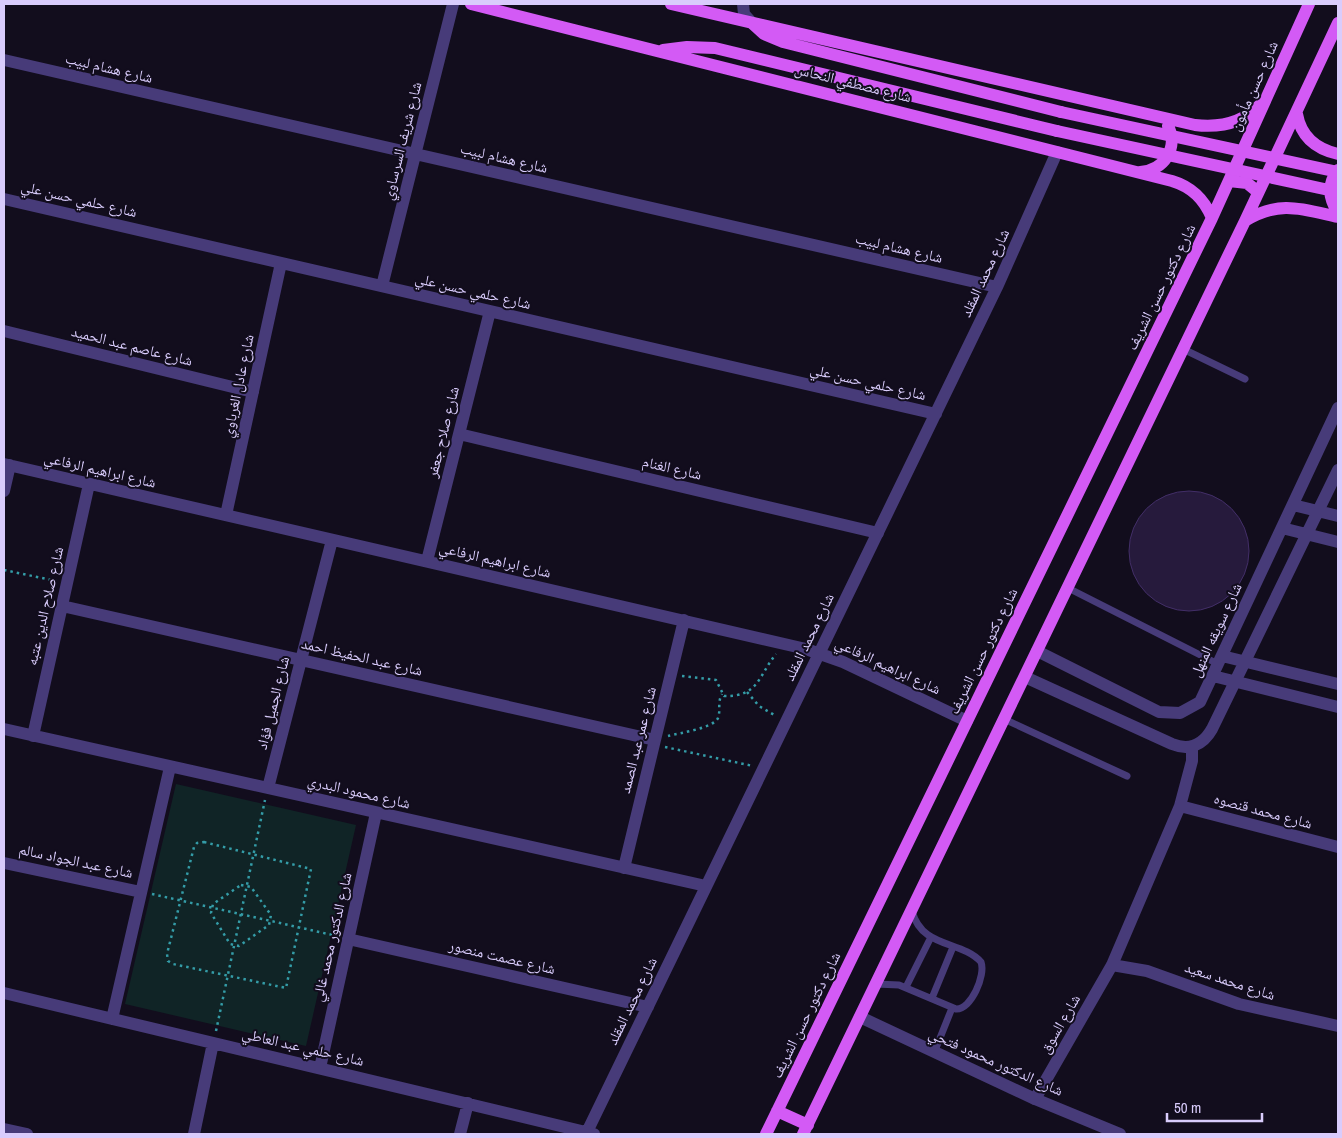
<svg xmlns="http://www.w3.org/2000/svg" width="1342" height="1138" font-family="'Archivo Narrow','Noto Naskh Arabic',sans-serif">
<rect width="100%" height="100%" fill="#120d1d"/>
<!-- green -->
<path fill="#102426" d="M176 784 356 825 306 1046 125 1004Z"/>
<!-- building -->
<path fill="#261a3c" stroke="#422e67" d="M1129 551a60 60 0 1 1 120 0a60 60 0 1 1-120 0Z"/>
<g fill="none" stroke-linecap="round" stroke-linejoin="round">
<!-- path -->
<path stroke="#349ca7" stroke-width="2.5" stroke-dasharray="2.5 4" stroke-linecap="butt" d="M4 570 56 581
M682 676 716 680 724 696C759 697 758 676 776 654
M747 692 759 706 776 716
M668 736C679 733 714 728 718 718 721 710 717 703 722 694
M665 747 753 766
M204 842 311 869 286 988 173 964 168 961 167 954 194 847 197 843Z
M241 885 251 887 271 915 269 925 239 946 230 944 211 913 213 904Z
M152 894 337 936
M216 1031 265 800"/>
<!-- service -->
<path stroke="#473b79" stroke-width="7" d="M1183 349 1245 379
M1068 588 1218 664
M1004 719 1127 776
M876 984 899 985 956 1009C971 1010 986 975 981 962 961 940 922 949 912 911
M906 987 931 937
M932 998 953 947
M934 1053 952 1008"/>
<!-- minor -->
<path stroke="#473b79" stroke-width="12" d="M743 4 744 14 752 23
M4 60 997 287
M4 199 936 414
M382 286 453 4
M4 331 253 392
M459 434 878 533
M4 464 806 649 843 662 967 721
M4 491 10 465
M1293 505 1338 516
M226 515 281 263
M1282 528 1338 542
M427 561 490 311
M62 606 655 740
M1037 651 1159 712 1180 713 1200 702 1338 408
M1222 656 1338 684
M1213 676 1338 707
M1025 677 1172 744C1189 751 1203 745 1212 729L1338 470
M4 729 706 886
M33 736 89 484
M268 788 332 540
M1180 806 1338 847
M4 863 141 892
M624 868 684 620
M348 939 648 1007
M1112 965 1147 971 1239 1004 1338 1026
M4 993 594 1134
M112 1019 170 767
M320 1068 376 813
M1035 1099 1112 965 1180 806 1192 761V747
M4 1129 27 1134
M194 1134 213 1043
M460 1134 468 1103
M586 1134 997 287 1057 152"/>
<!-- tertiary -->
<path stroke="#473b79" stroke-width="12" d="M860 1017 1035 1099 1120 1134"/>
<!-- primary -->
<path stroke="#d35af5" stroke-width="12" d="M471 4 1172 181C1192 187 1204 199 1212 218
M671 4 1195 125C1220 128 1243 123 1261 104
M753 24 764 34 783 42 1061 112
M663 50 687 47 715 48 1057 131
M1297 114C1301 137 1316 149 1338 154
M1338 170C1327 184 1329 199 1338 213
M1140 172C1164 171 1179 147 1168 126
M1229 181 1247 183 1258 192
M1245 221C1279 200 1302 209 1338 217
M777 1111 808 1125
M766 1134 1212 218 1309 4
M803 1134 1245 221 1338 23"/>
<!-- primary-bridge -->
<path stroke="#d35af5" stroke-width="12" d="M1061 112 1338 172
M1057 131 1338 192"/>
</g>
<g text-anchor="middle" stroke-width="4" stroke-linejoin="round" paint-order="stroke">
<!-- street labels -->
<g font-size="15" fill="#d9ccfc" stroke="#120d1d">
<text transform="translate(109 68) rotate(13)" y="5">شارع هشام لبيب</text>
<text transform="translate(853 83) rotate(14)" y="5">شارع مصطفي النحاس</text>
<text transform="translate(1254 86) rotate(-66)" y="5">شارع حسن مأمون</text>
<text transform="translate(402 141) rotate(-76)" y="5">شارع شريف السرساوي</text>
<text transform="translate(504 158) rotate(13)" y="5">شارع هشام لبيب</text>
<text transform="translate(79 199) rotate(13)" y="5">شارع حلمي حسن علي</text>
<text transform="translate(899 248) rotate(13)" y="5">شارع هشام لبيب</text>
<text transform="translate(985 273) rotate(-65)" y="5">شارع محمد المقلد</text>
<text transform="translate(1161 287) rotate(-64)" y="5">شارع دكتور حسن الشريف</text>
<text transform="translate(473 291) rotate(13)" y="5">شارع حلمي حسن علي</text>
<text transform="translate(132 346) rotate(14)" y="5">شارع عاصم عبد الحميد</text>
<text transform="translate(868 382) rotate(13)" y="5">شارع حلمي حسن علي</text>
<text transform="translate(238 386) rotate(-78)" y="5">شارع عادل الغرباوي</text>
<text transform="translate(443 432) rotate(-76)" y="5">شارع صلاح جعفر</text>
<text transform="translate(672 468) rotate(13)" y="5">شارع الغنام</text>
<text transform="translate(100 470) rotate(13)" y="5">شارع ابراهيم الرفاعي</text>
<text transform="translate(495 560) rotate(13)" y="5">شارع ابراهيم الرفاعي</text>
<text transform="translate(45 606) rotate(-77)" y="5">شارع صلاح الدين عتبه</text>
<text transform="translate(1216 630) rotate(-65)" y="5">شارع سويقه المنهل</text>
<text transform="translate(809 637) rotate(-64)" y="5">شارع محمد المقلد</text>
<text transform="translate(983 651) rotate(-64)" y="5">شارع دكتور حسن الشريف</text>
<text transform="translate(362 657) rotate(13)" y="5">شارع عبد الحفيظ احمد</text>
<text transform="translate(888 666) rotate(25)" y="5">شارع ابراهيم الرفاعي</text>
<text transform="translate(273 703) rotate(-76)" y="5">شارع الجميل فؤاد</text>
<text transform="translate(638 740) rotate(-76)" y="5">شارع عمر عبد الصمد</text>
<text transform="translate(359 792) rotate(13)" y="5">شارع محمود البدري</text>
<text transform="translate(1263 811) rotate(15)" y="5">شارع محمد قنصوه</text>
<text transform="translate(76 861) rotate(12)" y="5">شارع عبد الجواد سالم</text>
<text transform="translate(332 937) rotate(-77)" y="5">شارع الدكتور محمد غالي</text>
<text transform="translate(502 957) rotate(13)" y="5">شارع عصمت منصور</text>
<text transform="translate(1230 981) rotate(18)" y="5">شارع محمد سعيد</text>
<text transform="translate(632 1001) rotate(-64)" y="5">شارع محمد المقلد</text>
<text transform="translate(806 1015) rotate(-64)" y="5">شارع دكتور حسن الشريف</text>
<text transform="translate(1060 1024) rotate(-60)" y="5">شارع السوق</text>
<text transform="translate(303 1047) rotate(13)" y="5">شارع حلمي عبد العاطي</text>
<text transform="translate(996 1062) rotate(24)" y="5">شارع الدكتور محمود فتحي</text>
</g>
</g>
<!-- border -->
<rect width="1342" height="1138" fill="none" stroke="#d9ccfc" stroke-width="10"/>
<!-- scale -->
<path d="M1167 1113v8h95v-8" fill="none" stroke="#d9ccfc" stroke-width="2.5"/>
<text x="1174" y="1113" font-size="15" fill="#d9ccfc" stroke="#120d1d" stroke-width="4" paint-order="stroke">50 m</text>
</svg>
